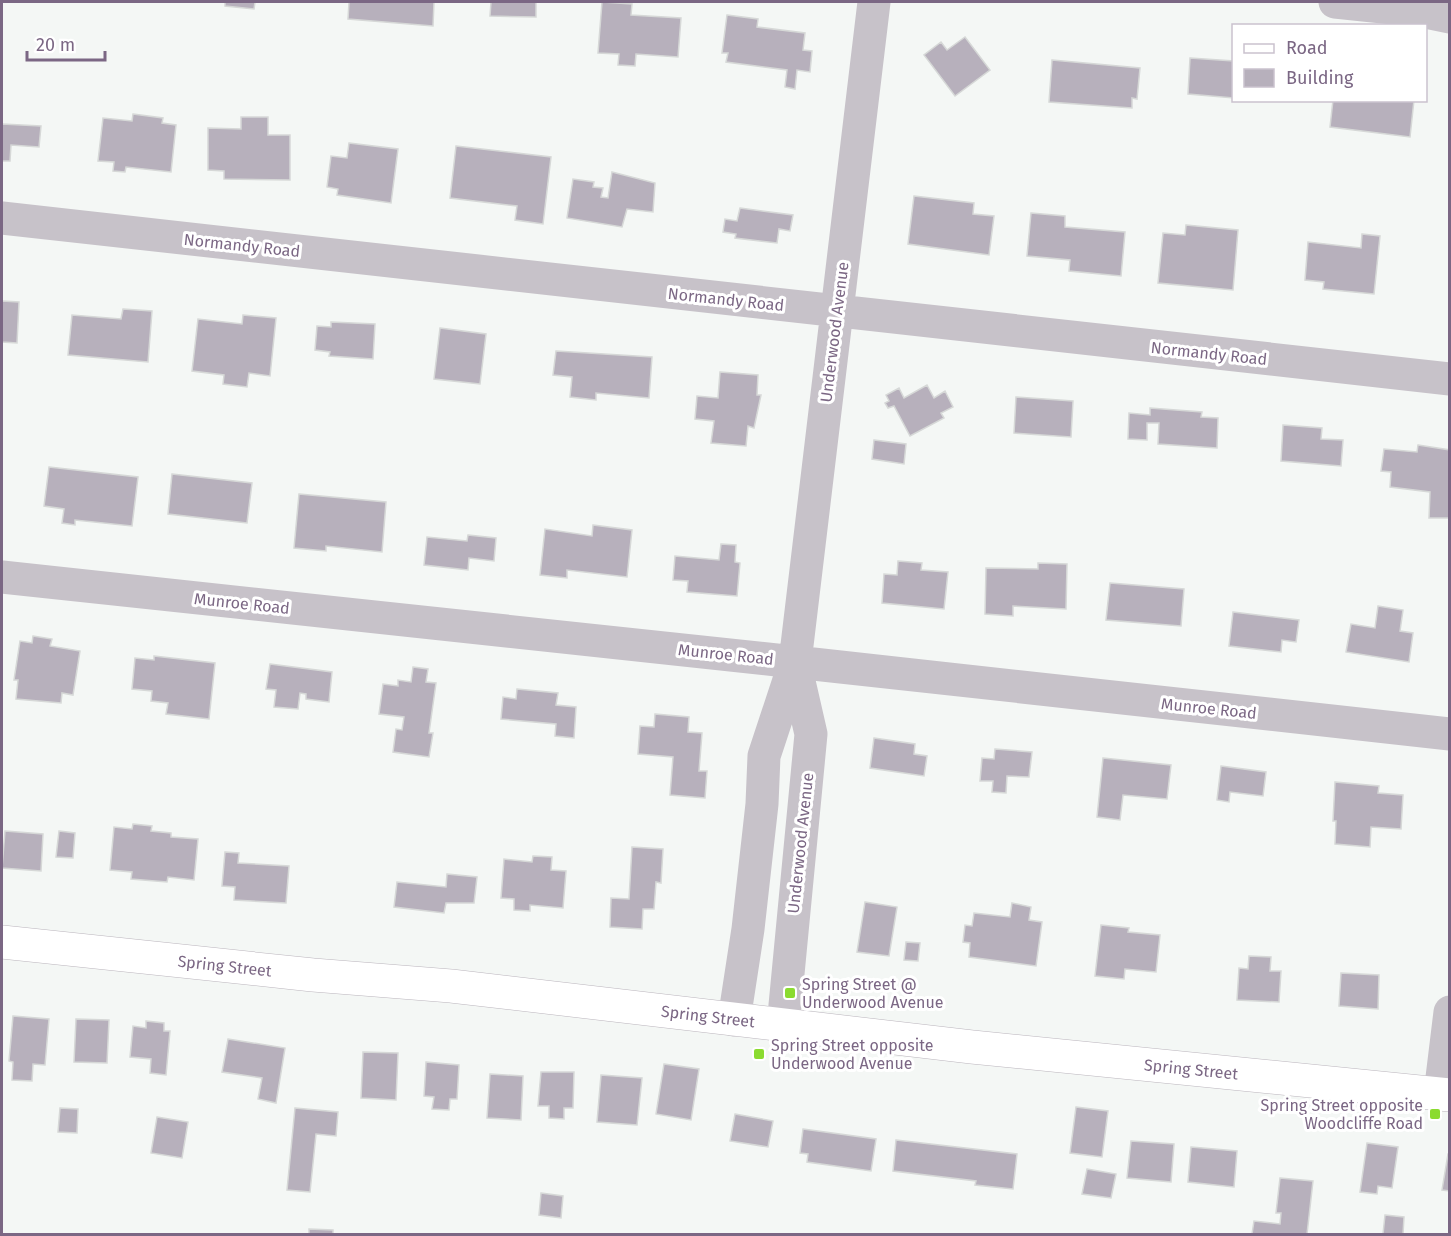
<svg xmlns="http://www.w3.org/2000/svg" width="1451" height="1236" font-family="'Fira Sans',sans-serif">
<rect width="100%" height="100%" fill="#f4f7f5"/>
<!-- building -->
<path fill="#b7b0bc" stroke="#d6d8d7" stroke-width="1.5" d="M225 2H255L254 9 225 6Z
M349 2H434L433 26 348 19Z
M491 2H536V17L490 16Z
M602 2 632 4 631 15 681 18 678 57 636 54 635 66 618 65 619 54 598 53Z
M727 15 758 19 757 27 805 33 803 50 812 51 810 72 797 70 795 89 785 87 787 70 726 62 728 53H722Z
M965 37 990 70 955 96 924 55 941 42 947 50Z
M1190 58 1234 61V98L1188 94Z
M1052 60 1140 68 1137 99 1132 98V108L1049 102Z
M1333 100H1414L1410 137 1330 127Z
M133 114 163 118 162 123 176 125 171 172 126 167 125 172 113 171 114 162 98 161 103 118 132 121Z
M241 117H268V135H290V180L224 179V171L208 170V128L241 129Z
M2 124 41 126 39 147 11 145 10 161H2Z
M349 143 398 149 391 203 337 195 338 189 327 187 331 156 347 158Z
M456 146 551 157 543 224 515 220 517 206 450 198Z
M612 172 655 183 653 212 627 209 622 227 567 218 573 179 594 182 593 187 603 188 601 197 608 198Z
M914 196 974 203 973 214 994 216 989 255 908 244Z
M740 208 793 215 790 231 779 229 777 243 735 238 736 234 723 232 725 219 737 221Z
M1031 213 1065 216V227L1125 232 1121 276 1069 271 1070 260 1027 256Z
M1186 225 1238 230 1233 290 1158 283 1163 233 1185 235Z
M1362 234 1380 236 1374 294 1323 289 1324 282 1305 280 1308 242 1361 248Z
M2 301 19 302 17 343 2 342Z
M123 309 152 311 148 362 68 355 72 315 121 319Z
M243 315 276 318 270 376 249 373 247 387 223 384 224 375 192 371 198 319 242 324Z
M331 322 375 324 373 359 329 356 330 352 315 350 317 326 331 327Z
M440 328 486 334 480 384 434 379Z
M556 351 652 357 649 398 596 393V400L570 397 572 377 553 375Z
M720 372 758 375 757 395H761L754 428 748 426 746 446 711 443 714 421 695 419 697 396 718 398Z
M927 385 934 398 945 391 953 407 941 413 944 418 910 436 894 406 888 408 885 403 889 401 886 395 899 388 904 398Z
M1016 397 1073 401 1071 437 1014 433Z
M1150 408 1202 412 1201 417 1218 418 1217 448 1158 444 1159 423H1147V440L1128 439 1129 413 1150 415Z
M1283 425 1322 428 1321 439 1343 440 1341 466 1281 461Z
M874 440 906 444 904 464 872 459Z
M1418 445 1450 450V518H1429L1430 492 1390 487 1391 472 1381 471 1384 449 1417 452Z
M49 467 138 477 132 526 75 520V525L62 523 64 509 44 506Z
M172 474 252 483 247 523 168 514Z
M299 494 386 502 382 552 326 546V551L294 548Z
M593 525 632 530 627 577 567 570V578L540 575 545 529 592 536Z
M468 535 496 538 494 561 469 558 468 570 424 565 427 537 467 541Z
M721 544 736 545 735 562 740 563 737 596 687 592 688 581 673 580 675 556 719 560Z
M898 561 922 563 921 570 948 572 944 609 882 603 884 574 897 575Z
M1038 563 1067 564 1066 609 1013 606V616L985 614 986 568 1038 569Z
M1110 583 1184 589 1181 626 1106 620Z
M1378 606 1403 610 1400 631 1413 633 1409 662 1346 652 1351 624 1375 628Z
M1233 612 1299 620 1296 642 1282 640 1281 652 1229 646Z
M33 636 52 639 50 646 80 651 73 695 62 693 61 703 16 699 18 680H14L20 641 32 643Z
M154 656 215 663 209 719 166 714 168 703 151 701 152 691 132 689 135 658 154 660Z
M270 664 332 672 329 702 306 699V694L300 693 298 709 274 707 276 690 266 689Z
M413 667 428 669 426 682 436 683 429 733H433L429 757 393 752 396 729 402 730 404 717 379 714 383 684 398 686V680L411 682Z
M517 689 558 693 556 705 576 707 574 738 555 736 556 724 501 719 503 697 516 699Z
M655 714 689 717 688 732 702 733 699 771H707L705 798 670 795 673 757 638 754 640 726 654 727Z
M874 738 915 744 914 754 927 756 924 776 870 768Z
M995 749 1032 752 1029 777 1007 776 1006 793 992 792 993 781H980L982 758 994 759Z
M1103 758 1171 765 1167 799 1123 795 1120 820 1097 817Z
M1221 766 1266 772 1263 796 1230 792 1229 802 1217 800Z
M1335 782 1379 786 1378 793 1403 795 1401 829 1371 827 1370 847 1335 844 1336 821H1333Z
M133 824 152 826 151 831 171 833V837L198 839 194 880 168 877 167 882 131 879 132 872 110 870 114 827 132 829Z
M5 831 43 834 41 871 2 868Z
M59 831 75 833 73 858 56 857Z
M632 847 663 849 661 883 656 882 654 909H643L642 929 610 927 611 898 629 899Z
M225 852 239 853 238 863 289 866 286 903 234 900 235 887 222 886Z
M533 856 552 857 551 870 566 871 563 908 530 905V911L514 910V899L501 898 504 859 532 862Z
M447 874 477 877 474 903H446L444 913 394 907 397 882 446 887Z
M865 902 897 907 889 956 857 952Z
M1012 903 1031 907 1029 920 1042 922 1036 966 969 957 970 943 963 942 965 925 972 926 974 913 1010 917Z
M1101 925 1129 928 1128 932 1160 935 1156 972 1125 969 1124 979 1095 976Z
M906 942 920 943 918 961 904 960Z
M1249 956 1271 957 1270 971H1281L1279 1002 1237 1000 1239 968 1248 969Z
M1341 973 1379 975 1378 1009 1339 1006Z
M13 1016 49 1019 45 1065 33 1064 32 1081 12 1080 13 1062 9 1061Z
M76 1019 109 1020 107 1063 74 1062Z
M146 1021 164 1023V1031H170L166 1075 150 1073 151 1059 130 1057 133 1026 146 1028Z
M228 1039 285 1048 276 1103 258 1099 262 1078 222 1072Z
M363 1052 398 1053 396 1100 361 1098Z
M426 1062 459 1065 457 1099H450L449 1110 432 1109 434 1097 424 1096Z
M664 1064 699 1069 691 1120 656 1114Z
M541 1072H574L573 1108H564V1119L549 1118V1106H538Z
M490 1074 523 1076 521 1120 487 1118Z
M601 1075 642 1078 637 1125 597 1122Z
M1076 1107 1108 1111 1102 1157 1070 1153Z
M60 1108 78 1109 77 1133 58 1132Z
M295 1108 338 1112 336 1136 316 1134 310 1192 287 1190Z
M735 1114 773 1121 768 1147 730 1141Z
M157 1117 188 1122 182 1158 151 1153Z
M803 1129 876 1139 871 1171 807 1162 808 1154 800 1153Z
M896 1140 1017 1154 1013 1189 975 1185 976 1181 893 1171Z
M1131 1141 1174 1144 1171 1182 1127 1178Z
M1367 1143 1398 1147 1392 1188 1378 1186 1377 1194 1360 1192Z
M1191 1147 1237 1151 1234 1187 1188 1182Z
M1448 1154H1450V1191L1442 1190Z
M1087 1169 1116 1174 1111 1198 1082 1194Z
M1280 1178 1313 1181 1307 1234H1252L1254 1221 1280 1224 1281 1213H1276Z
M541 1193 563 1196 561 1218 539 1215Z
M1385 1215 1404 1217 1403 1234H1383Z
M309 1229 333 1230V1234H309Z"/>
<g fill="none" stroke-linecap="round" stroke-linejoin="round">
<!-- major casing -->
<g stroke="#bbb5bd" stroke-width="34">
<g id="major">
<path id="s1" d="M2 942 313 975 451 986 972 1047 1450 1095"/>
</g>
</g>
<!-- minor -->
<path stroke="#c7c2c9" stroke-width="33" d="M1335 2 1421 11 1450 17
M2 218 1450 379
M2 577 795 662 1450 734
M734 1020 748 929 762 804 764 756 795 662 874 2
M783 1026 811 734 795 664
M1440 1094 1450 1012"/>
<!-- major -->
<use href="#major" stroke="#fff" stroke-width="33"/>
</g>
<!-- markers -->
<g fill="#8bdb30" stroke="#fff" stroke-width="2">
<rect x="784" y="987" width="12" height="12" rx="3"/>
<rect x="753" y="1048" width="12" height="12" rx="3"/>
<rect x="1429" y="1108" width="12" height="12" rx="3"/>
</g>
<g text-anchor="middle" stroke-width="6" stroke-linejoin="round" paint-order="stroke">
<!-- street labels -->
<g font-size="16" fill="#7b6784" stroke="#fff">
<text transform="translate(242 245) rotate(6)" y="6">Normandy Road</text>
<text transform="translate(726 299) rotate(6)" y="6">Normandy Road</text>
<text transform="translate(834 332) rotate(-83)" y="6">Underwood Avenue</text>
<text transform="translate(1209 353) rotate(6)" y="6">Normandy Road</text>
<text transform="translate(242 603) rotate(6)" y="6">Munroe Road</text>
<text transform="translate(726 654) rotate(6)" y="6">Munroe Road</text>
<text transform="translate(1209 708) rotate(6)" y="6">Munroe Road</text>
<text transform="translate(800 843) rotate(-84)" y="6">Underwood Avenue</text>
<text dy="6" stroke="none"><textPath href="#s1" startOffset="224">Spring Street</textPath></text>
<text dy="6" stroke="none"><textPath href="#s1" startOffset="710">Spring Street</textPath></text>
<text dy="6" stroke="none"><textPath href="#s1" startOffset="1196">Spring Street</textPath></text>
</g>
<!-- poi labels -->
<g font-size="16" fill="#7b6784" stroke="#fff" text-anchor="start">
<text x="802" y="990">Spring Street @<tspan x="802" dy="18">Underwood Avenue</tspan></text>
<text x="771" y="1051">Spring Street opposite<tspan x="771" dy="18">Underwood Avenue</tspan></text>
<text x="1423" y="1111" text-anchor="end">Spring Street opposite<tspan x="1423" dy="18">Woodcliffe Road</tspan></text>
</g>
</g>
<!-- border -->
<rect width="1451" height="1236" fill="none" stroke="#7b6784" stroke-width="6"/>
<!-- legend -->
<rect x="1232" y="24" width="195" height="78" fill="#ffffff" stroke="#cac2ce" stroke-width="1.5"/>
<rect x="1244" y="44" width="30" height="9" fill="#ffffff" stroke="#cac2ce" stroke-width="1.5"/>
<text x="1286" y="54" font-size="18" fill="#7b6784">Road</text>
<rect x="1244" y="69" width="30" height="18" fill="#b7b0bc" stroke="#cac2ce" stroke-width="1.5"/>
<text x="1286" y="84" font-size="18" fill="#7b6784">Building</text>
<!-- scale -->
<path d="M27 51v9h78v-9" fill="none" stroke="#7b6784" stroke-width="3"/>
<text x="36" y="51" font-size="18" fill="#7b6784" stroke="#ffffff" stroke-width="4.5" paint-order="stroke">20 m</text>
</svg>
